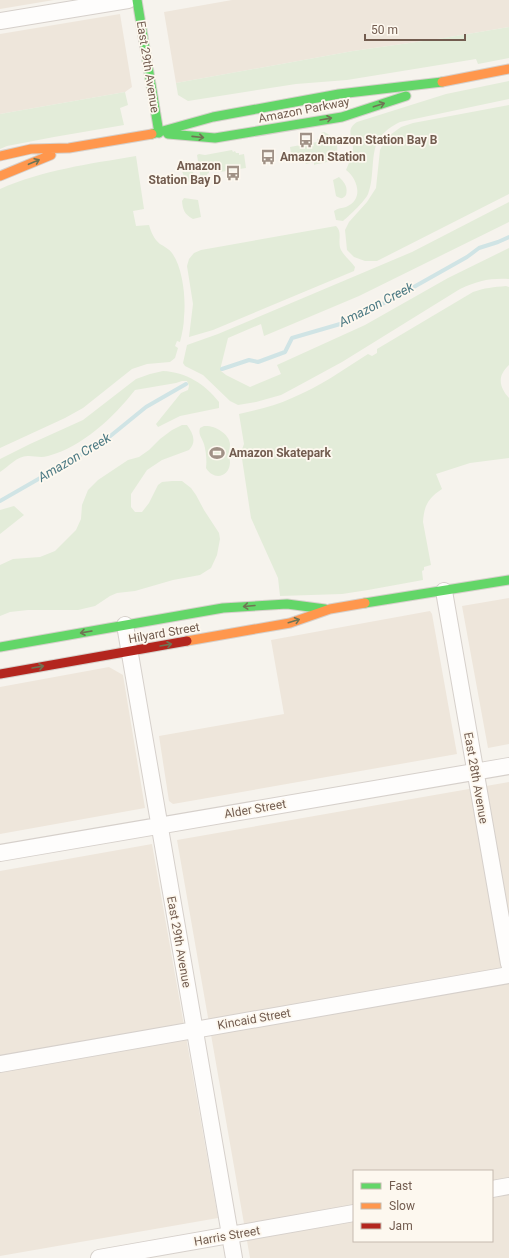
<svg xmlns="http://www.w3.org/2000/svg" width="509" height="1258" font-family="Roboto,sans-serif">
<rect width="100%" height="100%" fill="#f6f3ed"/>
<!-- residential -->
<path fill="#eee6db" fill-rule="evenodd" d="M0 0H54L0 9Z
M232 0H509V27L444 38 353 51 176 83 164 12Z
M120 14 132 87 125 92 0 114V34Z
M509 598V744L488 748 462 606Z
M430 611 432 614 457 754 173 804 169 801 159 736 284 714 271 640Z
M109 667 123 675 145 808 0 834V687Z
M509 782V1258H250L177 840ZM354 1171H492V1241H354Z
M152 844 218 1218 0 1256V871Z"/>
<!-- green -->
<path fill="#e3ecd9" d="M509 27V58L478 64 476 59 347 80 296 84 188 101 178 95 176 83 353 51 444 38Z
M509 81V99L400 122C392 126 384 131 379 139 370 153 375 177 368 194 365 201 350 215 343 221L336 220 334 211C338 208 342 208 346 207 364 200 358 179 346 170 349 163 352 156 353 148 353 137 345 130 357 122L446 94Z
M125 92 128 105 120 108 124 125 54 137 7 146 0 149V114Z
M509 105V194L377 261H365L354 257 347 250 345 230 349 222 367 202 376 188 380 150 386 138 401 127 413 123Z
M324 132C334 136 343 148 333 158 328 163 320 163 314 165V162L306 164 305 162 302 163 301 161H296V159L292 160 290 147 317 142V139L321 138V133Z
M232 150 233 152 235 151 236 153H239V155L244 154 246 168 220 172 218 164 208 166 209 173 207 174 208 177 206 178V181L201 180 197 155 199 154 205 155Z
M136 156 144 209 133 211 136 226 149 225C151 232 154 239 160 244 165 247 169 249 172 253 183 268 186 299 184 317 184 325 182 334 180 342L177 341 175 346 178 348 175 358 170 362 147 364 132 369 83 408 65 418 0 448V189C43 170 89 164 136 156Z
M188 161 192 164 195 184C184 182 181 172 181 162Z
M339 177C345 183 348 187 346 195 343 199 341 199 336 196L333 180Z
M184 198 198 200 201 217 193 219C184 214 183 210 182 201Z
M509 202V222L359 296 264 336 261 324 228 338 221 366V371L226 375 250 387 281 374 277 365 365 325 448 278 509 248V279C490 278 477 281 460 289L342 362 296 387 281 395 256 402 238 405 230 401 203 375 185 366 183 363 187 345 218 334 412 252Z
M336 226C343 232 337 242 341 250 344 256 351 261 355 267L354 271 213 330 189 337 193 304 187 266 189 259 194 253 201 250Z
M506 286 509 287V365C497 376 499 387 509 398V458L470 463 436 474 442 489C428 498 424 506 423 522L431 565 424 567V570L422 571 423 580 368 590 342 594 280 596 278 578 251 518 241 452 244 444 239 414C257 410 275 406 292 398 319 387 343 370 368 354L372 356 377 353V349L473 292C484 288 494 287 506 286Z
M163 371C186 372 205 384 219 402V408L180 416 158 427 156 424 181 393 188 390 189 386 187 381H182L176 383 135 390C114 417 82 447 48 456 41 458 35 456 29 456 18 455 9 466 0 472V459L30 444 83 420 136 379 150 374Z
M182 425H187C193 433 197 442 189 450L162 460 147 470 131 494V507L135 512H142L149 503 158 485 162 482 172 481H182L191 488 196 495 204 510 219 533 220 539 217 555 211 568 200 575 173 580 135 591 117 593 110 596 95 606 78 610H28L10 612 0 616V565L13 559 40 557 55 551 76 530 81 519 82 505 88 490 98 480 128 460 139 457 149 450 160 439 172 430Z
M204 426C214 425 229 433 230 444 230 447 229 451 229 454 229 457 230 460 230 463 229 477 214 481 206 468 207 461 206 451 204 444 202 438 198 435 200 428Z
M14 506 24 515 0 534V510Z"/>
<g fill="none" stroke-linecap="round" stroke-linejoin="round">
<!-- stream -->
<path stroke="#d0e4e5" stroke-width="4" d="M222 369 249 360 258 362 285 352 292 338 347 322 396 297 467 257 479 248 498 242 509 237
M0 501 103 442 146 407 186 384"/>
<!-- street casing -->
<g stroke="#d6d0cb" stroke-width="18">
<path id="street" d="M0 21 128 0
M444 591 509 964
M125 625 234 1258
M0 853 509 766
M0 1064 509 975
M492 1189 509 1186
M99 1258 354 1213"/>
</g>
<!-- fast casing -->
<g stroke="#d6d0cb" stroke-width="11">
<path id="fast" d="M137 0 159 133
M152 134 213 117 339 94 442 82
M168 134 215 138 342 117 406 96
M365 603 509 580
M0 647 223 608 287 604 325 609"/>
</g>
<!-- slow casing -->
<g stroke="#d6d0cb" stroke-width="11">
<path id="slow" d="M442 82 509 69
M0 156 31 149 69 148 152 134
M0 176 51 155
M187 641 290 623 330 609 365 603"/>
</g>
<!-- jam casing -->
<g stroke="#d6d0cb" stroke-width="11">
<path id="jam" d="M0 674 187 641"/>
</g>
<!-- street -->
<use href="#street" stroke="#fefdfc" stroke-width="16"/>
<!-- fast -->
<use href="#fast" stroke="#63d668" stroke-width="9"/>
<!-- slow -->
<use href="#slow" stroke="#ff974d" stroke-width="9"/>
<!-- jam -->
<use href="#jam" stroke="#b3261e" stroke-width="9"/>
</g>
<!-- one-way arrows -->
<defs><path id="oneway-shaft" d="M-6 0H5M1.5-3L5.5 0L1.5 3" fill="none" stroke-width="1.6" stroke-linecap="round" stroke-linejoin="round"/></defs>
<g stroke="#6f7454">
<use href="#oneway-shaft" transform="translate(379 105) rotate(-18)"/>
<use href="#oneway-shaft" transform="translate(326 119) rotate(-10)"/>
<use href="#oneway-shaft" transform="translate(198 137) rotate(6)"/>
<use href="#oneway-shaft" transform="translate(34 162) rotate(-23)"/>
<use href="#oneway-shaft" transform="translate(249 606) rotate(175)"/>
<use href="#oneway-shaft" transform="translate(294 621) rotate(-17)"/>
<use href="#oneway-shaft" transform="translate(86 632) rotate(170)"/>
<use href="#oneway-shaft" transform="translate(166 645) rotate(-10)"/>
<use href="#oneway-shaft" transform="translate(38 667) rotate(-10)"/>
</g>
<!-- icons -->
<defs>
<g id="bus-bare" transform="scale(1.2)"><path d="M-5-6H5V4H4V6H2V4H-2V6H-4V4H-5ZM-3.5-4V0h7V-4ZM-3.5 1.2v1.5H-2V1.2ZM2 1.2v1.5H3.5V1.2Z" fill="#a09186" stroke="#fdf8ef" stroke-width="2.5" paint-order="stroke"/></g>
<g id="stadium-bare" transform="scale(1.2)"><path d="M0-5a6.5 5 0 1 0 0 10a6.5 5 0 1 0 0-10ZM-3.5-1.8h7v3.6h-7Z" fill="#a09186" stroke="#fdf8ef" stroke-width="2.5" paint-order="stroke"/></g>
</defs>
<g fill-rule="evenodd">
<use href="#bus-bare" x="306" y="140"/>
<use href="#bus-bare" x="268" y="157"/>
<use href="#bus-bare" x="233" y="173"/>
<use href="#stadium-bare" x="217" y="453"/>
</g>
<g text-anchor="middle" stroke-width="3.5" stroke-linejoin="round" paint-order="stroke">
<!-- street labels -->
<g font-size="12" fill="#725c4f" stroke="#fdf8ef">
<text transform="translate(148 67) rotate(81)" y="4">East 29th Avenue</text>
<text transform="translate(304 110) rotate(-11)" y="4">Amazon Parkway</text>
<text transform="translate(164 633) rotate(-10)" y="4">Hilyard Street</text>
<text transform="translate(476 778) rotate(80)" y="4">East 28th Avenue</text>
<text transform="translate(255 809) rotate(-10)" y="4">Alder Street</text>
<text transform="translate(179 942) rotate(80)" y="4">East 29th Avenue</text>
<text transform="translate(254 1019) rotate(-10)" y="4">Kincaid Street</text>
<text transform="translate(227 1236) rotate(-10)" y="4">Harris Street</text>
</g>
<!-- poi labels -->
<g font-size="12" font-weight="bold" fill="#725c4f" stroke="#fdf8ef" text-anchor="start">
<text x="318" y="144">Amazon Station Bay B</text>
<text x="280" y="161">Amazon Station</text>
<text x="221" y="170" text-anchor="end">Amazon<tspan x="221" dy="14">Station Bay D</tspan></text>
<text x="229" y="457">Amazon Skatepark</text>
</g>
<!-- water labels -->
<g font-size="13" font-style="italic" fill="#4b7983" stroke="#fdf8ef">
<text transform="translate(376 304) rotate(-27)" y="5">Amazon Creek</text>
<text transform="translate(74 457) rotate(-31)" y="5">Amazon Creek</text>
</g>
</g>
<!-- legend -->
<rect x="353" y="1170" width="140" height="72" fill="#fdf8ef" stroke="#c5baaf"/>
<rect x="361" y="1183" width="20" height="6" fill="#63d668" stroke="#c5baaf"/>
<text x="389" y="1190" font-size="12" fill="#725c4f">Fast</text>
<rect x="361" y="1203" width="20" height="6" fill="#ff974d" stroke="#c5baaf"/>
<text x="389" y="1210" font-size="12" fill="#725c4f">Slow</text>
<rect x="361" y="1223" width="20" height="6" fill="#b3261e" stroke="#c5baaf"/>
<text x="389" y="1230" font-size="12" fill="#725c4f">Jam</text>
<!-- scale -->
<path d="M365 34v6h100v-6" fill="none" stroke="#725c4f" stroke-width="2"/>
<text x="371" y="34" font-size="12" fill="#725c4f" stroke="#fdf8ef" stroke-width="3" paint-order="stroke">50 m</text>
</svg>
